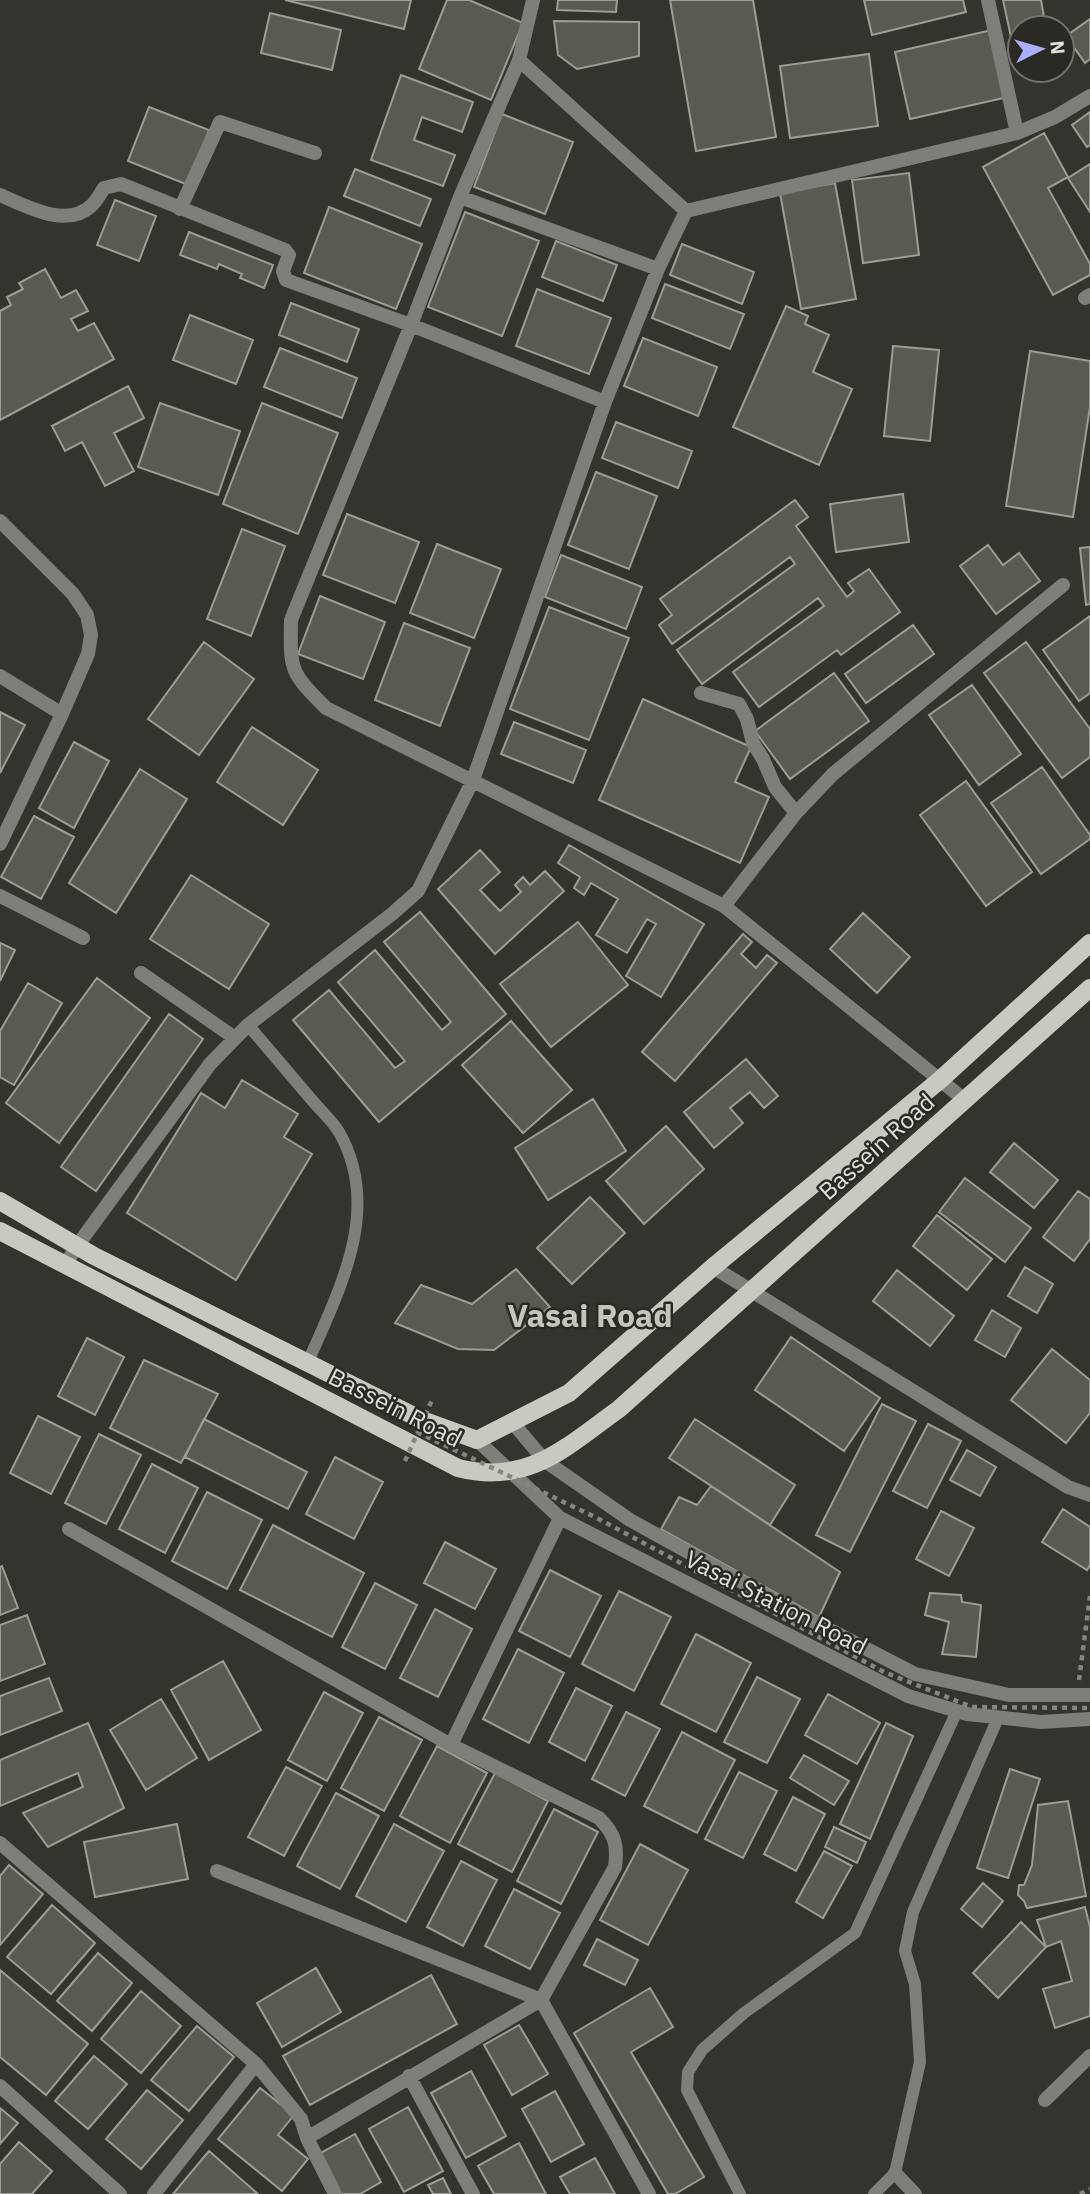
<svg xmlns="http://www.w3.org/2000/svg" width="1090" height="2194" font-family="'IBM Plex Sans',sans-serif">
<rect width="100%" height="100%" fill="#34332d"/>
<!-- building -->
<path fill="#5a5952" stroke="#9d9c95" stroke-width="2" d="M285 0H411L404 29Z
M447 0H469L523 23 491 100 419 69Z
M558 0H617L616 12 557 10Z
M670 0H753L776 137 696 151Z
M864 0H963L966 12 872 35Z
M1003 0H1041L1046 28H1020V50L1014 51Z
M270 13 341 30 332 70 261 53Z
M1090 19V59L1085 63 1066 36Z
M554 21 639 22V56L577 69 558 55Z
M992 30 1008 97 910 119 895 52Z
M869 54 878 126 790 138 780 66Z
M401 75 473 102 462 132 422 117 414 140 455 155 443 186 371 160Z
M149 107 209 130 188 185 128 161Z
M1090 112V145L1087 147 1072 125Z
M502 114 573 142 545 214 474 187Z
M1044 133 1068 177 1048 188 1090 264V275L1053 295 983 167Z
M1090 164V212L1068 178Z
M355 169 431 199 420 226 344 196Z
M909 173 919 255 863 263 852 180Z
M835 183 856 299 801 309 780 193Z
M115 200 156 216 139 261 97 245Z
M329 207 422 244 396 309 304 273Z
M465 212 539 241 502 336 428 307Z
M189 232 273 265 264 288 240 278 242 274 219 264 217 269 180 255Z
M556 241 617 265 603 301 542 277Z
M682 244 754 272 742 304 670 275Z
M45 269 61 298 76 290 88 311 71 319 78 331 94 323 114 359 0 420V311L11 305 7 297 23 289 19 283Z
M665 284 744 314 730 349 652 318Z
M537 289 611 318 589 374 516 346Z
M291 303 359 329 347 362 279 335Z
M786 306 808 316 805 324 829 335 813 372 852 389 819 465 733 427Z
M190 315 253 340 236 384 173 360Z
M643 338 717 367 698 416 624 386Z
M893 346 939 350 930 441 884 436Z
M280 348 357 378 342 418 264 387Z
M1030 351 1090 361V407L1073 517 1006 506Z
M128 386 144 418 114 433 134 471 105 486 82 442 65 451 52 426Z
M160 403 240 431 218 495 138 467Z
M262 403 338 433 298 534 223 504Z
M616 422 692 451 678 488 602 458Z
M596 472 657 496 629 569 568 545Z
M903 494 909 542 836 552 830 504Z
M795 500 808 517 796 526 847 597 854 591 848 583 869 569 900 612 841 655 837 650 759 707 733 672 824 606 818 598 702 684 677 650 795 564 790 557 672 644 659 625 672 615 660 599Z
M347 514 419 542 395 603 323 575Z
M242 529 285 546 251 636 207 619Z
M437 544 501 569 474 638 410 613Z
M988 545 1003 565 1019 553 1040 581 996 614 960 566Z
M1090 547V604L1086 605 1080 548Z
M561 555 642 587 626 629 545 597Z
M320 596 385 622 363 679 298 654Z
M549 607 629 638 589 740 510 709Z
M1090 616V693L1079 701 1043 650Z
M404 623 470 648 440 726 375 700Z
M913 625 934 654 866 703 845 674Z
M204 642 254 679 199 755 148 719Z
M1026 642 1090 729V757L1062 778 984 673Z
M834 673 869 721 790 779 755 731Z
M972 685 1021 754 979 785 929 715Z
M643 699 751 747 735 782 769 797 740 863 599 800Z
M0 712 25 725 0 773Z
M514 722 586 750 573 783 501 754Z
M252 727 318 770 283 825 217 782Z
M74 742 109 761 74 828 39 808Z
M1042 767 1090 835V839L1041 874 991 803Z
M140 769 187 799 116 913 69 883Z
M966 781 1032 872 986 906 920 815Z
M34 816 74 837 41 899 1 877Z
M569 845 704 924 661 997 626 976 656 924 647 919 627 953 596 935 618 899 591 883 584 895 574 888 580 877 558 863Z
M480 850 500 872 480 890 500 911 521 892 515 885 523 877 530 885 545 871 564 891 495 954 438 889Z
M191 875 269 924 229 989 150 939Z
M420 912 506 1014 379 1122 293 1020 329 990 395 1068 405 1061 338 982 375 950 442 1030 451 1022 384 942Z
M863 913 910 957 877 993 830 949Z
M578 922 628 985 551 1047 500 984Z
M743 934 752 942 741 954 756 968 767 955 777 963 675 1081 642 1052Z
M0 943 15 950 0 981Z
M97 978 150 1018 59 1143 6 1103Z
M28 983 62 1003 14 1085 0 1077V1031Z
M169 1014 203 1039 96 1191 61 1167Z
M511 1021 572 1090 523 1133 462 1065Z
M746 1059 778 1096 764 1108 750 1092 730 1108 743 1123 714 1148 684 1112Z
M242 1080 298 1114 284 1137 312 1154 236 1280 127 1213 201 1093 225 1108Z
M593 1099 626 1151 548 1200 515 1148Z
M666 1126 704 1169 644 1224 606 1181Z
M1014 1143 1058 1180 1034 1208 990 1172Z
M965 1178 1031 1228 1005 1262 939 1212Z
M1078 1191 1090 1199V1239L1074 1261 1043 1237Z
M590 1197 625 1233 572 1284 537 1248Z
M937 1215 992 1259 967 1290 913 1246Z
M1025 1267 1053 1284 1037 1313 1008 1296Z
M516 1269 550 1307 494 1350 458 1349 395 1323 421 1285 472 1304Z
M897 1270 954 1316 930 1346 873 1301Z
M992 1310 1021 1328 1005 1357 975 1340Z
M791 1337 880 1398 844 1451 755 1390Z
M87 1338 124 1357 95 1415 58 1396Z
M1052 1349 1090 1380V1413L1066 1443 1011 1400Z
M144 1360 218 1394 181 1463 110 1428Z
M882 1404 916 1421 850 1552 816 1535Z
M38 1416 80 1437 51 1494 10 1473Z
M204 1419 307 1472 288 1509 185 1457Z
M695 1419 795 1485 770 1525 669 1458Z
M928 1424 961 1441 927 1508 893 1491Z
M99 1434 141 1455 106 1524 65 1503Z
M967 1450 996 1467 980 1496 950 1480Z
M335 1457 383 1482 354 1539 306 1514Z
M152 1464 198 1488 165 1553 119 1529Z
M711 1486 840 1572 819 1617 661 1529 679 1497 697 1505Z
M207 1492 262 1520 227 1589 172 1561Z
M1063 1509 1090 1527V1565L1087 1570 1042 1542Z
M941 1511 974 1528 949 1576 916 1559Z
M273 1525 364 1573 332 1637 240 1590Z
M445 1542 496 1569 475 1609 424 1583Z
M2 1566 18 1608 0 1615V1567Z
M550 1570 601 1596 570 1657 519 1631Z
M375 1583 417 1605 385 1669 342 1647Z
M619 1591 671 1617 634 1691 582 1664Z
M930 1593 961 1595 962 1602 981 1605 976 1657 942 1654 949 1622 925 1615Z
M435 1609 472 1629 438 1697 400 1678Z
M27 1615 45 1664 0 1681V1625Z
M696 1634 751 1663 716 1732 661 1704Z
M518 1649 564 1673 529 1743 483 1719Z
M223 1661 261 1730 209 1760 171 1690Z
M757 1677 800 1699 767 1763 724 1742Z
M49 1678 62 1711 0 1735V1696Z
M576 1688 612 1706 585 1761 549 1742Z
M324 1692 363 1713 327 1781 288 1760Z
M828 1694 880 1723 857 1764 805 1735Z
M161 1699 197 1758 146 1790 110 1730Z
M626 1712 660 1729 625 1796 592 1779Z
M379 1717 422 1740 384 1811 341 1788Z
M88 1723 124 1808 48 1847 23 1813 83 1787 78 1773 0 1806V1760Z
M886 1723 913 1736 870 1839 840 1824Z
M682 1732 735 1760 697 1833 644 1806Z
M437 1746 487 1773 450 1843 400 1816Z
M804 1755 849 1781 834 1805 790 1778Z
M286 1767 322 1786 284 1856 248 1837Z
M1010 1769 1040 1779 1008 1878 977 1868Z
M739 1772 777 1791 743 1858 705 1839Z
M495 1773 548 1801 512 1872 458 1844Z
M336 1793 379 1816 340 1889 297 1866Z
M793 1797 825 1814 796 1871 764 1854Z
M1068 1801 1086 1896 1027 1908 1024 1901 1018 1895 1019 1885H1024L1032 1865 1038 1805Z
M554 1809 598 1832 561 1904 517 1881Z
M177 1824 188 1879 95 1897 84 1842Z
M394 1824 444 1851 406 1922 356 1896Z
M834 1827 866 1842 857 1863 825 1847Z
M640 1844 688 1870 648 1945 600 1920Z
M824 1851 852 1866 823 1918 796 1902Z
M461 1861 497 1880 463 1946 427 1927Z
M9 1865 43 1894 0 1945V1876Z
M983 1883 1003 1901 982 1927 961 1909Z
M514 1889 560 1913 530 1969 485 1946Z
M52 1905 95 1943 51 1994 7 1957Z
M1085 1907 1090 1927V2016L1055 2028 1043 1989 1072 1981 1061 1941 1046 1947 1037 1920Z
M1021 1922 1046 1947 998 1998 973 1973Z
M597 1939 638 1960 625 1985 584 1965Z
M98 1953 132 1983 92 2031 57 2001Z
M316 1968 341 2012 282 2047 257 2003Z
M0 1970 88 2044 46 2095 0 2057Z
M431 1975 457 2024 310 2105 283 2056Z
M650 1988 673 2027 631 2052 704 2177 675 2194H668L574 2033Z
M141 1991 181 2026 141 2073 101 2039Z
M519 2025 548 2074 512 2095 484 2045Z
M197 2026 234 2057 189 2111 151 2080Z
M94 2056 127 2084 88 2129 55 2101Z
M471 2071 506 2136 466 2158 431 2093Z
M260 2088 294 2115 278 2135 308 2159 282 2191 218 2139Z
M147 2090 183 2120 141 2169 106 2139Z
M555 2091 584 2144 551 2162 522 2109Z
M408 2107 443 2171 404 2192 369 2129Z
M0 2108 18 2123 0 2144Z
M355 2134 381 2182 360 2194H341L319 2154Z
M19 2142 52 2171 32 2194H0V2164Z
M519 2143 546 2194H494L478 2166Z
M209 2151 258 2194H173Z
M595 2158 615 2194H570L560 2177Z
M443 2178 451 2194H433L428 2185Z"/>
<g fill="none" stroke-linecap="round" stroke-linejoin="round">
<!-- path -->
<path stroke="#868580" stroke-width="4.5" stroke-dasharray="5 5" stroke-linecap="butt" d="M1079 1680 1090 1596
M1080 2194 1090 2189"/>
<!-- service -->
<path stroke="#7e7e7a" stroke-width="12" d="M248 1025C269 1050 290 1074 311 1099 320 1110 332 1120 339 1132 383 1209 339 1290 308 1362
M740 2194 687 2090 688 2072 702 2050 744 2013 855 1933 957 1711
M874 2194 895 2173 920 2062 915 1984 905 1951 913 1912 998 1718"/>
<!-- minor -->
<path stroke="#7e7e7a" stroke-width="14" d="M533 0 519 60 460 197 411 325 291 620C290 671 290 672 326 708L724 906 966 1101
M1017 133 1055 117 1090 96
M0 195C26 206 66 229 91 206 96 202 100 194 104 188L121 184 285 250 289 255 283 271 286 280 411 325 605 402
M460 197 658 269
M180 209 220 122 315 153
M686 211 1017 133 988 0
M1085 298 1090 295
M0 521 73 594 87 615 91 635 88 654 62 714 0 844
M0 676 62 714
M701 693 739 704 747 719 753 743 763 759 775 787 796 813
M0 896 83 938
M724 906 796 813 833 774 1063 585
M141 973 235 1038
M65 1265 77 1246 210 1064 248 1025 392 914 418 891 473 780 605 402 658 269 686 211 519 60
M713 1267 1068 1487 1090 1495
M512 1422 545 1461 630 1520 805 1617 915 1674 1009 1695H1090
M477 1440 560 1518 908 1696 967 1714 1041 1722 1090 1719
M69 1529 451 1745 599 1818C615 1834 618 1845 615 1867L541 2000 649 2194
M451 1745 560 1518
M0 1843 256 2064 301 2119 307 2138 335 2194
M217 1871 541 2000
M409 2076 473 2194
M0 2086 120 2194
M1045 2100 1090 2056
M307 2138 541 2000
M895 2173 915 2194
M154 2194 256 2064"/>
<!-- primary -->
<path stroke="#c9c8c1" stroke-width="18" d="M0 1201 94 1256 422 1420 477 1440 569 1393 713 1267 940 1080 1090 943
M0 1231 458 1468C528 1486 566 1447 619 1409L1090 988"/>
<!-- path-bridge -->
<path stroke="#868580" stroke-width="4.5" stroke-dasharray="5 5" stroke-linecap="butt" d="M417 1432 595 1517 884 1672 972 1707 1090 1708
M405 1461 432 1400"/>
</g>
<g text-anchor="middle" stroke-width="5" stroke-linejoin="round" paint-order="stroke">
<!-- street labels -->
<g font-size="24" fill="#e1e0dc" stroke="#2a2924">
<text transform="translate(877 1147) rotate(-42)" y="8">Bassein Road</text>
<text transform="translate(395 1408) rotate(27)" y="8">Bassein Road</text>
<text transform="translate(776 1603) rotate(27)" y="8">Vasai Station Road</text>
</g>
<!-- district labels -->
<g font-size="32" font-weight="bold" fill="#c5c4bd" stroke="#2a2924">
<text x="590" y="1327">Vasai Road</text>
</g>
</g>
<!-- north arrow -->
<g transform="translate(1041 49) rotate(85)"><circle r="33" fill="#2a2924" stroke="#73726e" stroke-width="2"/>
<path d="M0-5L12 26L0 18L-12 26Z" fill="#aab0fb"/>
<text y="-10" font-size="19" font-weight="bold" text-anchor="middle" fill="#e1e0dc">N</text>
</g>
</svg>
